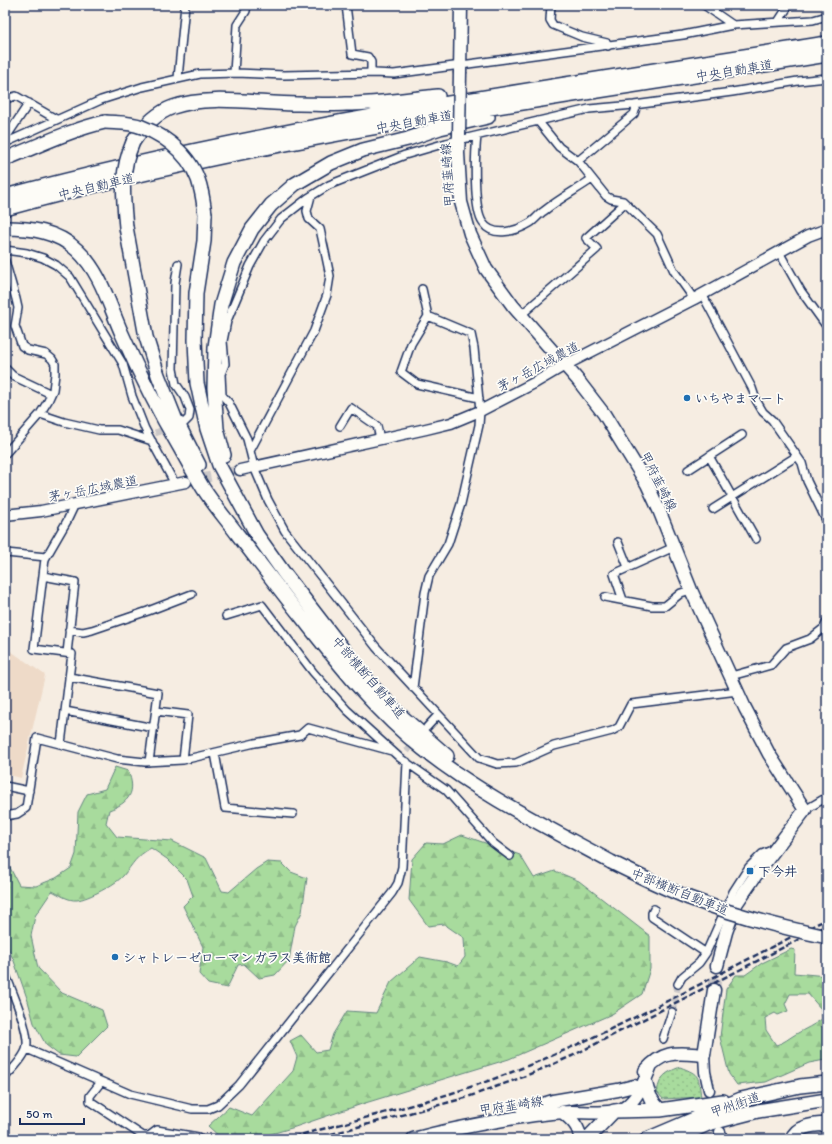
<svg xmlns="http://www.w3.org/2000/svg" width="832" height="1144" font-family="Itim,'Klee One',sans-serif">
<defs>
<pattern id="grass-dots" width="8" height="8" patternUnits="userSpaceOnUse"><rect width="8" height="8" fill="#a8db9d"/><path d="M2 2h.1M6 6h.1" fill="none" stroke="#90bc8a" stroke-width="1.8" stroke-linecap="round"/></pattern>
<pattern id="forest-firs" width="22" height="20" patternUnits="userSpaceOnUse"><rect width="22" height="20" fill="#a8db9d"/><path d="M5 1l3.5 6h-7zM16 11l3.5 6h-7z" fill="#90bc8a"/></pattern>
</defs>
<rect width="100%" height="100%" fill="#f6ede2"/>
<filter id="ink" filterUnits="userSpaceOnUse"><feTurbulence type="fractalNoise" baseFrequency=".025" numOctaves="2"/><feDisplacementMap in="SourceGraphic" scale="8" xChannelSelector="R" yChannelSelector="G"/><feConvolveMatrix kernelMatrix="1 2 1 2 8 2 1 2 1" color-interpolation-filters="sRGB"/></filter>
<g filter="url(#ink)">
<!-- built -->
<path fill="#eedac8" d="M5 647 45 675 21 778 5 774Z"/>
<!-- grass -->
<path fill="url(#grass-dots)" stroke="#62857e" d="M680 1067C701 1075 698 1076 701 1097L663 1099 657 1092C660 1076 665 1073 680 1067Z"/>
<!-- forest -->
<path fill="url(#forest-firs)" stroke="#62857e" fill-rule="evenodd" d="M115 767 128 771C137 792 129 803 109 810L106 823 117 837 172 841 206 858 222 891 229 892 256 869 267 862 282 863 291 872 307 878 302 912 295 926 289 960 275 975 259 978 244 964 238 965 227 988 208 984 199 974 203 947 183 906 193 896 187 879 167 859 151 848C135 857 134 863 123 876 116 884 88 899 77 900 68 901 59 894 52 891L35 916 31 936 38 968 62 993 102 1010 107 1026 76 1057 59 1055 46 1045 34 1023 28 1001 14 961 5 941V858L19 885 36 886 56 878 71 868 76 854 78 812 87 794 105 789Z
M462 835 520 855 534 878 555 871 579 881 650 936V969L642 994 612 1014 509 1059 362 1104 295 1127 254 1139H222L208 1126 229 1107 252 1116 293 1071 297 1057 290 1041 301 1035 316 1052 328 1050 333 1034 347 1011 376 1013 391 982 420 957 447 962 458 966 465 957 464 938 444 924 428 926 409 900 412 859 426 843 443 844Z
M791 949 795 950 794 973 827 976V1061L825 1060 809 1063 766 1082 737 1085 729 1074 720 1037 726 989 736 975H745L762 963ZM790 994H808L821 1009 822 1019C814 1025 805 1029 796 1034 789 1038 784 1043 776 1045L766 1030 765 1018 775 1013 778 1015 788 1011 785 1004Z"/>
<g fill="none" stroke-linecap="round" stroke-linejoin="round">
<!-- street-tunnel -->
<path stroke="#cac7c8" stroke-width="7" stroke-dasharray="7 3.5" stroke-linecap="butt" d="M155 433 170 428
M406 751 415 740
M672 1012 678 984"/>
<!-- secondary-tunnel -->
<path stroke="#cac7c8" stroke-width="10" stroke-dasharray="10 5" stroke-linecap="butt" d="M186 482 240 470"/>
<!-- primary-tunnel -->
<path stroke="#cac7c8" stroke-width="12" stroke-dasharray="12 6" stroke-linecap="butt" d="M714 990 717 966"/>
<!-- street casing -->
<g stroke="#1b2f5e" stroke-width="10">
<path id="street" d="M346 5 352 54 368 57 371 62V73
M551 5 550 20 553 25 582 37 607 43 608 46
M704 5 733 25
M778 22 789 5
M234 73 237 25 246 11 247 5
M178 78 185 5
M5 96 9 98 16 96 56 119
M538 121 559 147 578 161 606 196 611 199 623 201 657 234 674 271 694 299
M477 136C475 154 473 210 483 223 493 238 517 231 530 223 535 220 539 214 544 211 559 199 576 190 592 179
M5 139 29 103
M5 143 101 100 142 87 200 74 237 73 284 75 375 73 394 74 683 35 733 25 813 20 827 16
M578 161 634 114 637 105
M5 250 27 253 43 258 56 265 70 277 123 364 132 396 145 429 175 484
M779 252 801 291 827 327
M5 261 16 299 18 308 15 326 22 346 28 350 46 354 52 359 55 364V374L53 390 48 401 40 414 5 454
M178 264 175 283 173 369 176 384 185 397 190 410 189 418 183 424
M702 294 752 388 756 400 763 412 772 420 802 463 807 481 827 522
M521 315 597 249 586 238 625 203
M428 316 411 344 401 372 417 384 479 398
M5 368 13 376 51 394
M40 414 64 422 99 430H118L152 441
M340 426 351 408 377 426 380 439
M250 451 314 331 327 295 330 276 325 252 320 229 309 219 307 211 311 196
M709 456 756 539
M688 470 742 435
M713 509 797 456
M618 542 628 567
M5 550 6 553 46 557
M43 576 75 582 67 653
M605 597 652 606H665L681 593 691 590
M623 600 614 574 674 547
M226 616 262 605 313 672 347 710 400 758 446 790 493 843 510 856
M69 630 83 632 92 630 148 611 192 594
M731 676 771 665 786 648 810 639 824 628 827 621
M69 677 158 693 149 762
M413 688 425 593 429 576 448 544 461 504 479 425 480 411 474 348 471 334 428 316 422 289
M738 691 631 704 619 727 612 731 554 746 516 763 497 764 479 758 376 647 285 531 268 500 254 467 247 439 229 403 222 395 221 374 225 364 223 341 227 321 250 266 264 241 281 219 308 198 329 185 405 155 446 143 589 109 634 105 732 92 798 81 827 78
M65 711 154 728
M156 711 188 715 183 760
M427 727 438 715
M61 744 72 654 34 649 45 559 67 521 75 504
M215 753 225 808 293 814
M5 786 29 791
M805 810 827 797
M5 816 17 814 26 808 37 738 117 759 145 762 183 760 255 743 300 735 308 728 392 751
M654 909 652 913V917L706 953
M5 973C11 989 32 1035 26 1050 22 1060 12 1070 5 1077
M678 984 682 977 699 963 706 953 733 892 749 867 762 854 772 850
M663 1039 672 1012
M27 1049 130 1094 192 1109H208L218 1105 239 1085 392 893 398 883 402 867 407 762
M101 1082 90 1096V1101L143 1136H149L157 1130 198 1137"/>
</g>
<!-- secondary casing -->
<g stroke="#1b2f5e" stroke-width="13">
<path id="secondary" d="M240 470 426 429 451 423 480 411 536 382 565 365 694 299 808 236 827 229
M5 515 41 511 186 482
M704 1055 705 1072 709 1090
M720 1132 722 1139"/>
</g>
<!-- primary casing -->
<g stroke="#1b2f5e" stroke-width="15">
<path id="primary" d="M460 72 461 5
M459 135 458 153 461 202 470 234 486 269 513 306 577 379 604 414 647 484 659 510 691 590 745 708 769 754 805 810 760 869 736 904 726 932 717 966
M645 1071C664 1049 678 1053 704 1055L714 990
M523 1110 553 1101 618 1090 634 1086
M562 1112C571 1119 580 1127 580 1139
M413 1139C443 1131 473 1125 503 1120 526 1116 549 1112 572 1112 586 1112 612 1115 624 1108 637 1100 646 1079 651 1065"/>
</g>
<!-- highway casing -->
<g stroke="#1b2f5e" stroke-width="16">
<path id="highway" d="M133 142C143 127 156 113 173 107 209 94 260 104 298 104 314 104 330 105 346 104 377 104 407 99 438 96
M5 159C38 146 70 130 105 122
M5 196C275 123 552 87 827 43
M5 209C274 134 552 100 827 55
M205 214 204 241 196 293 195 340 197 383 207 429 219 465 257 535 284 573 352 661 373 687 399 714 447 756
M126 227 146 337 158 375 175 418 199 465
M5 228C31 228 57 231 77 250 101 272 109 305 122 334 139 373 158 411 180 448 187 461 195 475 203 488 213 504 227 520 238 535 259 562 279 589 300 615 339 664 374 710 423 749 481 795 547 827 611 862
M224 455 217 429 214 388 215 347 221 305 234 263 252 229 271 205 295 184 331 163 363 150 408 139 440 128 488 117
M645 1081C647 1092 651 1102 660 1110
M587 1139 614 1111 660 1110 723 1101
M647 1139 741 1099 800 1086 827 1083
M674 1139 708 1124 758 1111 827 1100
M792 1139C797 1125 815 1125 827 1124"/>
</g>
<!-- street -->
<use href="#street" stroke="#fdfcf7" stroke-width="7"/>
<!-- secondary -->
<use href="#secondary" stroke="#fdfcf7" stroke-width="10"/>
<!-- primary -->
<use href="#primary" stroke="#fdfcf7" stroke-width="12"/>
<!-- highway -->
<use href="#highway" stroke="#fdfcf7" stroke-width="13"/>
<!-- rail -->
<path stroke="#1b2f5e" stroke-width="2.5" stroke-dasharray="6 3" stroke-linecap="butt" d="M285 1139C362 1118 442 1100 517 1070 624 1028 724 970 827 919
M313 1139 465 1098 523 1077 572 1056 827 925"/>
<!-- primary-bridge casing -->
<g stroke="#1b2f5e" stroke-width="15" stroke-linecap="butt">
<path id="primary-bridge" d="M459 135 460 72"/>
</g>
<!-- highway-bridge casing -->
<g stroke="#1b2f5e" stroke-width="16" stroke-linecap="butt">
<path id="highway-bridge" d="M105 122C117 123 130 122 142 127 169 137 195 160 201 190 203 198 204 206 205 214
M126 227C123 195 120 172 133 142
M611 862C637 875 662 887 689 898 734 915 780 927 827 937"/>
</g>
<!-- primary-bridge -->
<use href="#primary-bridge" stroke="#fdfcf7" stroke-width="12"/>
<!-- highway-bridge -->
<use href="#highway-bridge" stroke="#fdfcf7" stroke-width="13"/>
</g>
</g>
<!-- markers -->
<g fill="#1f6fb2" stroke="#fdfcf7" stroke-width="1.5">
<circle cx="687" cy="398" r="4"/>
<rect x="746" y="867" width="8" height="8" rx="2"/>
<circle cx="115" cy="957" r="4"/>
</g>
<g text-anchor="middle" stroke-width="3.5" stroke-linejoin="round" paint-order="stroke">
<!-- street labels -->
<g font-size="13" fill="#1b2f5e" stroke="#fdfcf7">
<text transform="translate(734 70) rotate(-9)" y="5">中央自動車道</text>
<text transform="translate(414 121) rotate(-10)" y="5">中央自動車道</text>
<text transform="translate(447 175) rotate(-94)" y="5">甲府韮崎線</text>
<text transform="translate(96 186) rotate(-13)" y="5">中央自動車道</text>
<text transform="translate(538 366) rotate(-28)" y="5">茅ヶ岳広域農道</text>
<text transform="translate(659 481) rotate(63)" y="5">甲府韮崎線</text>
<text transform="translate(93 488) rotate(-11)" y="5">茅ヶ岳広域農道</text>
<text transform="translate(369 677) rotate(49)" y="5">中部横断自動車道</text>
<text transform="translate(680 891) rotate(22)" y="5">中部横断自動車道</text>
<text transform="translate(735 1104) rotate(-19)" y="5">甲州街道</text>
<text transform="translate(511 1105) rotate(-9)" y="5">甲府韮崎線</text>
</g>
<!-- poi labels -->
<g font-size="13" font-weight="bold" fill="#1b2f5e" stroke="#fdfcf7" text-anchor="start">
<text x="695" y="403">いちやまマート</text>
<text x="758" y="876">下今井</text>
<text x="123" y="962">シャトレーゼローマンガラス美術館</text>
</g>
</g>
<!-- margin -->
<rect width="832" height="1144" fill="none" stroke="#fdfcf7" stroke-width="20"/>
<rect x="10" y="10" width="812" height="1124" fill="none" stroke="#1b2f5e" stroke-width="1.5" filter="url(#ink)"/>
<!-- scale -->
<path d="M20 1118v6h64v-6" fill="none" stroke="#1b2f5e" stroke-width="2"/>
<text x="26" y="1118" font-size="12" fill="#1b2f5e" stroke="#fdfcf7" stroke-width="3" paint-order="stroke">50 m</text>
</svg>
